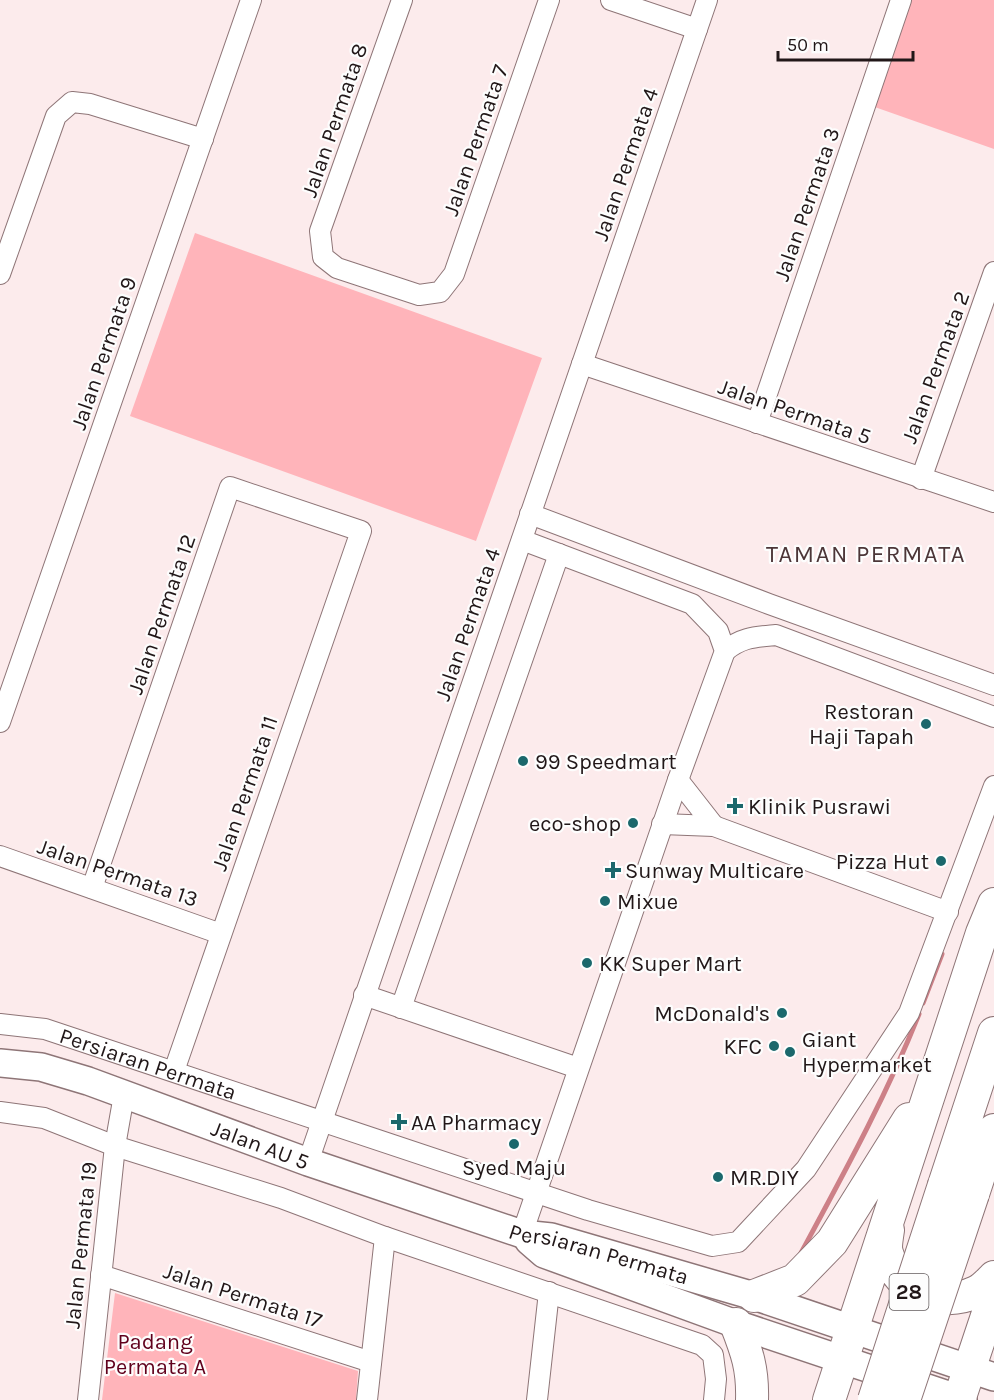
<svg xmlns="http://www.w3.org/2000/svg" width="994" height="1400" font-family="Karla,sans-serif">
<rect width="100%" height="100%" fill="#fcebec"/>
<!-- park -->
<path fill="#ffb4ba" d="M905 0H994V149L869 105Z
M195 233 542 358 476 541 130 416Z
M115 1293 358 1371 356 1400H102Z"/>
<g fill="none" stroke-linecap="round" stroke-linejoin="round">
<!-- stream -->
<path stroke="#cd8087" stroke-width="5" d="M923 1003 942 954
M801 1253C843 1175 886 1097 919 1014"/>
<!-- minor casing -->
<g stroke="#8e7577" stroke-width="22">
<g id="minor">
<path d="M402 0 320 231 323 257 337 268 419 295 440 292 454 274 549 0"/>
<path d="M611 0 697 29"/>
<path d="M0 274 56 116 72 102 90 104 203 139"/>
<path d="M582 364 994 502"/>
<path d="M757 423 901 0"/>
<path d="M921 479 994 272"/>
<path d="M530 514 769 604 994 685"/>
<path d="M522 540 692 604 718 631 725 651 678 780 522 1234"/>
<path d="M725 651C742 637 755 637 776 635L994 717"/>
<path d="M0 722 251 0"/>
<path d="M678 780 714 826"/>
<path d="M662 824 714 826 948 912"/>
<path d="M0 856 221 934"/>
<path d="M92 888 230 487 361 531 174 1071"/>
<path d="M364 995 578 1068"/>
<path d="M401 1008 559 554"/>
<path id="s1" d="M0 1024 45 1029 588 1210 712 1246 738 1242 806 1169 909 1013 994 786"/>
<path d="M0 1112 44 1118 115 1146 281 1198 385 1237 702 1345 713 1355 716 1379 714 1400"/>
<path d="M308 1162 707 0"/>
<path d="M101 1275 371 1362"/>
<path d="M88 1400 115 1146 124 1095"/>
<path d="M367 1400 385 1237"/>
<path d="M537 1400 549 1292"/>
</g>
</g>
<!-- secondary casing -->
<g stroke="#8e7577" stroke-width="30">
<g id="secondary">
<path id="s2" d="M0 1063 41 1067 88 1081 308 1162 522 1234 551 1237 754 1296 994 1377"/>
<path d="M529 1241 544 1254 736 1324 963 1400"/>
</g>
</g>
<!-- trunk casing -->
<g stroke="#8e7577" stroke-width="34">
<path id="trunk" d="M944 1185 994 1033
M973 1194 994 1130
M888 1230C887 1237 885 1247 887 1253 898 1292 941 1308 976 1292 983 1289 989 1282 994 1277
M754 1296 795 1280 832 1242 909 1119
M736 1324C747 1352 753 1369 752 1400
M829 1400 982 933 994 904
M959 1400 994 1295"/>
</g>
<!-- minor -->
<use href="#minor" stroke="#fff" stroke-width="20"/>
<!-- secondary -->
<use href="#secondary" stroke="#fff" stroke-width="27"/>
<!-- trunk -->
<use href="#trunk" stroke="#fff" stroke-width="32"/>
<!-- trunk-bridge casing -->
<g stroke="#8e7577" stroke-width="34" stroke-linecap="butt">
<path id="trunk-bridge" d="M874 1400 944 1185
M904 1400 973 1194"/>
</g>
<!-- trunk-bridge -->
<use href="#trunk-bridge" stroke="#fff" stroke-width="32"/>
</g>
<!-- markers -->
<g fill="#1b686c" stroke="#fdfdfd" stroke-width="2">
<circle cx="926" cy="724" r="6"/>
<circle cx="523" cy="761" r="6"/>
<path d="M732 797h6v6h6v6h-6v6h-6v-6h-6v-6h6z"/>
<circle cx="633" cy="823" r="6"/>
<circle cx="941" cy="861" r="6"/>
<path d="M610 861h6v6h6v6h-6v6h-6v-6h-6v-6h6z"/>
<circle cx="605" cy="901" r="6"/>
<circle cx="587" cy="963" r="6"/>
<circle cx="782" cy="1013" r="6"/>
<circle cx="774" cy="1046" r="6"/>
<circle cx="790" cy="1052" r="6"/>
<path d="M396 1113h6v6h6v6h-6v6h-6v-6h-6v-6h6z"/>
<circle cx="514" cy="1144" r="6"/>
<circle cx="718" cy="1177" r="6"/>
</g>
<g text-anchor="middle" stroke-width="4.5" stroke-linejoin="round" paint-order="stroke">
<!-- shield labels -->
<rect fill="#fdfdfd" stroke="#635c5d" stroke-width="1.5" x="889.5" y="1274" width="39" height="36" rx="4.5"/>
<g font-size="21" font-weight="bold" fill="#211718">
<text x="909" y="1299">28</text>
</g>
<!-- street labels -->
<g font-size="22" fill="#211718" stroke="#fdfdfd">
<text transform="translate(334 120) rotate(-71)" y="8">Jalan Permata 8</text>
<text transform="translate(475 140) rotate(-71)" y="8">Jalan Permata 7</text>
<text transform="translate(625 164) rotate(-71)" y="8">Jalan Permata 4</text>
<text transform="translate(806 204) rotate(-71)" y="8">Jalan Permata 3</text>
<text transform="translate(103 353) rotate(-71)" y="8">Jalan Permata 9</text>
<text transform="translate(935 367) rotate(-70)" y="8">Jalan Permata 2</text>
<text transform="translate(795 411) rotate(19)" y="8">Jalan Permata 5</text>
<text transform="translate(161 614) rotate(-71)" y="8">Jalan Permata 12</text>
<text transform="translate(467 624) rotate(-71)" y="8">Jalan Permata 4</text>
<text transform="translate(244 793) rotate(-71)" y="8">Jalan Permata 11</text>
<text transform="translate(118 872) rotate(19)" y="8">Jalan Permata 13</text>
<text dy="8" stroke="none"><textPath href="#s1" startOffset="154">Persiaran Permata</textPath></text>
<text dy="8" stroke="none"><textPath href="#s2" startOffset="274">Jalan AU 5</textPath></text>
<text transform="translate(80 1245) rotate(-84)" y="8">Jalan Permata 19</text>
<text dy="8" stroke="none"><textPath href="#s2" startOffset="630">Persiaran Permata</textPath></text>
<text transform="translate(243 1295) rotate(18)" y="8">Jalan Permata 17</text>
</g>
<!-- poi labels -->
<g font-size="22" fill="#211718" stroke="#fdfdfd" text-anchor="start">
<text x="914" y="719" text-anchor="end">Restoran<tspan x="914" dy="25">Haji Tapah</tspan></text>
<text x="535" y="769">99 Speedmart</text>
<text x="748" y="814">Klinik Pusrawi</text>
<text x="621" y="831" text-anchor="end">eco-shop</text>
<text x="929" y="869" text-anchor="end">Pizza Hut</text>
<text x="625" y="878">Sunway Multicare</text>
<text x="617" y="909">Mixue</text>
<text x="599" y="971">KK Super Mart</text>
<text x="770" y="1021" text-anchor="end">McDonald's</text>
<text x="802" y="1047">Giant<tspan x="802" dy="25">Hypermarket</tspan></text>
<text x="762" y="1054" text-anchor="end">KFC</text>
<text x="411" y="1130">AA Pharmacy</text>
<text x="514" y="1175" text-anchor="middle">Syed Maju</text>
<text x="730" y="1185">MR.DIY</text>
</g>
<!-- park labels -->
<g font-size="22" fill="#60001c" stroke="#fdfdfd">
<text x="155" y="1349">Padang<tspan x="155" dy="25">Permata A</tspan></text>
</g>
<!-- neighbourhood labels -->
<g font-size="24" letter-spacing="1.5" fill="#4c3638" stroke="#fdfdfd">
<text x="866" y="562">TAMAN PERMATA</text>
</g>
</g>
<!-- scale -->
<path d="M778 51v9h135v-9" fill="none" stroke="#211718" stroke-width="3"/>
<text x="787" y="51" font-size="18" fill="#211718" stroke="#fdfdfd" stroke-width="4.5" paint-order="stroke">50 m</text>
</svg>
